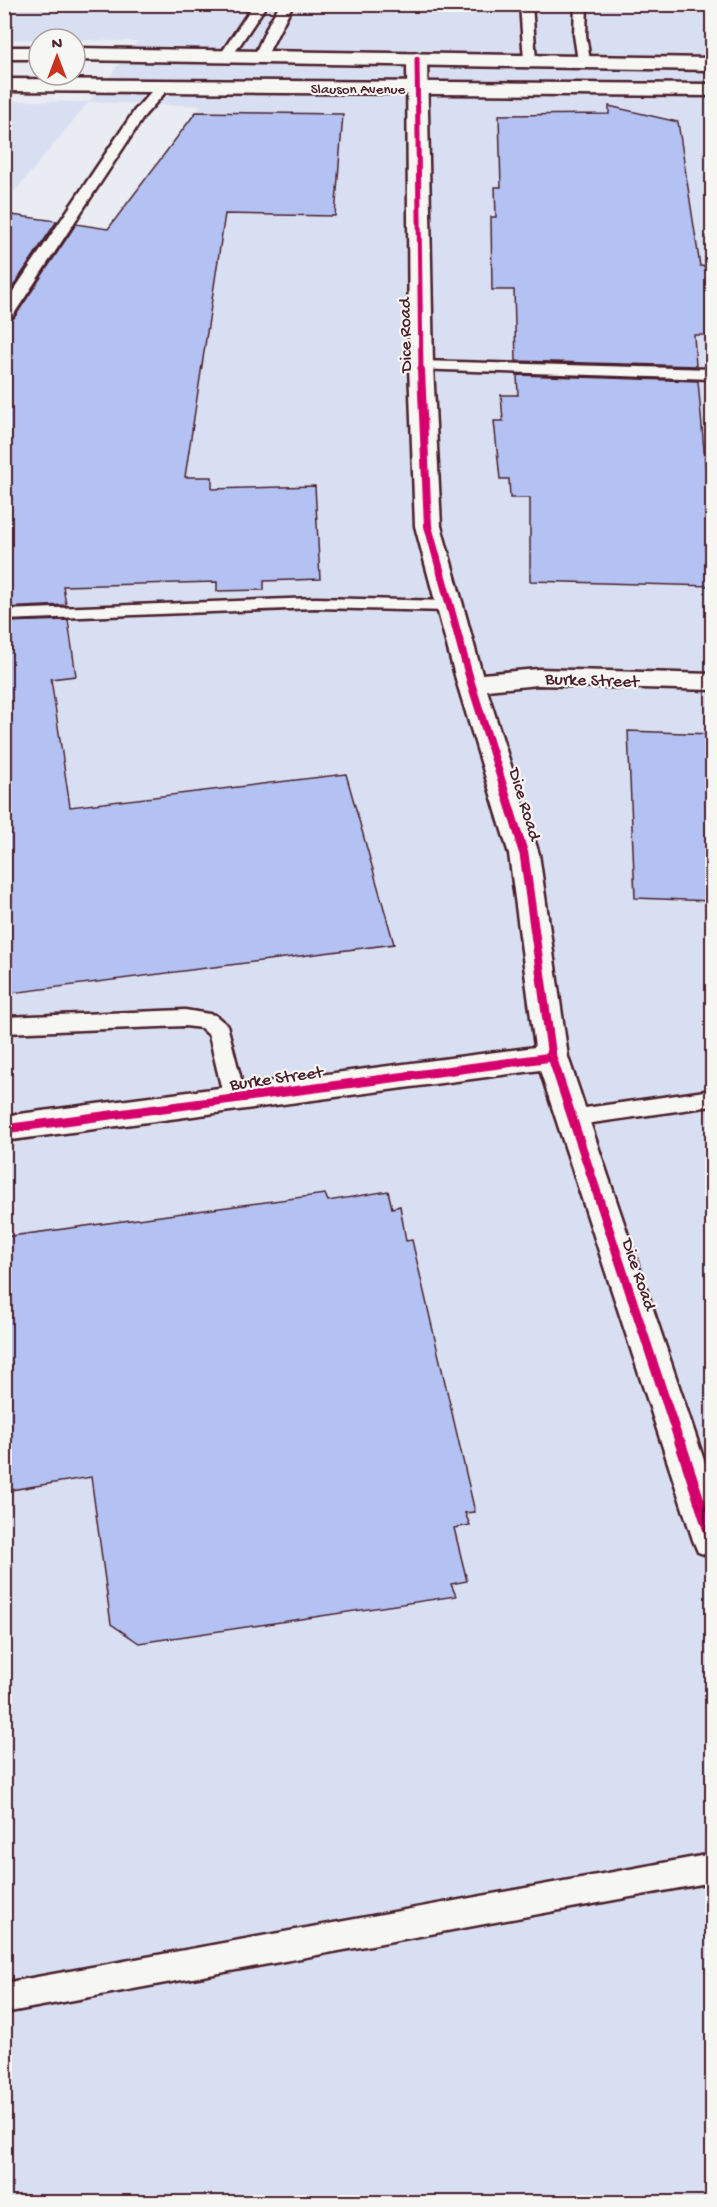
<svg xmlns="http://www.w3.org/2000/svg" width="717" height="2207" font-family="'Gochi Hand',sans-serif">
<rect width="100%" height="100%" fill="#e9ecf2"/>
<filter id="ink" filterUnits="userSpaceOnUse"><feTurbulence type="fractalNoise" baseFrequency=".0167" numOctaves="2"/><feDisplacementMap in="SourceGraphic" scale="12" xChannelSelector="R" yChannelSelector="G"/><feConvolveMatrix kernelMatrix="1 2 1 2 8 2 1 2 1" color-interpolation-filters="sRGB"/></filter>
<g filter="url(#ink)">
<!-- built -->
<path fill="#d9dff2" d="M5 5H712V2202H5L4 364 201 106 89 102 15 191 5 192V101L89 102 138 41 5 39Z"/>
<!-- building -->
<path fill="#b3c2f2" stroke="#4a1f2b" stroke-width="1.5" d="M609 106 678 122 700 266 712 267V335H694L696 366 516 361 514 290H492L491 217H496L495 187H501L499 115 609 114Z
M196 112 343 114 335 216 225 214 185 477H212V489L315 486 320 579 264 581V590L217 591V582L63 586 66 605 4 608V323L14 318 76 224 108 229Z
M4 214 57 221 4 300Z
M517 375 698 381 709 507H712V586L530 581V498H510L509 479H500L494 421H503L501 395H518Z
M68 620 76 676 51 679 70 807 346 774 394 944 4 994V622Z
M628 731 712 734V901L635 898Z
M388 1191 392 1208 400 1206 406 1241 412 1240 475 1512 465 1513 470 1525 454 1528 467 1581 451 1584 456 1596 139 1643 111 1624 91 1477 4 1491V1237L325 1194 328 1201Z"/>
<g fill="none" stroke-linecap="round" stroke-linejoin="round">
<!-- service casing -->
<g stroke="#4a1f2b" stroke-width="5">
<path id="service" d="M254 4H267L231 58H221L220 55Z
M280 4H293L265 59H255L254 56 269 23Z
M520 4H532L536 61 530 65 524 61Z
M575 4H587L586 35 590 61 584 65 578 61 574 35Z
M163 83 170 87 145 115 12 317 4 321V305L135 110 158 84Z
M421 361 712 369V379L415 369 413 366Z
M315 598 450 601 456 602 459 606 456 610 450 611 315 608 4 620V610Z
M185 1010 215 1015 227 1025 246 1099 243 1105 235 1107 227 1105 224 1099 209 1035 201 1028 185 1026 4 1033V1017Z
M712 1090V1106L571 1126 563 1124 560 1118 563 1112 571 1110Z
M712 1854V1882L4 2013V1983Z"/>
</g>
<!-- minor casing -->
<g stroke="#4a1f2b" stroke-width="5">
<path id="minor" d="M417 53 424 55 427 59 433 366 441 526 482 674 538 669 712 674V690L538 685 487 690 539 854 568 1057 712 1484V1557L698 1552 693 1540 540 1070 4 1141V1116L535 1047 509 854 457 683 415 526 409 366 407 59 410 55Z"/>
</g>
<!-- primary casing -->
<g stroke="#4a1f2b" stroke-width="5">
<path id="primary" d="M4 47H39V59H4Z
M75 48 712 58V70L75 60Z
M4 79 712 84V96L4 91Z"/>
</g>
<!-- service -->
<use href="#service" fill="#f6f6f2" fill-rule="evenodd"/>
<!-- minor -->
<use href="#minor" fill="#f6f6f2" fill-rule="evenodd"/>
<!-- primary -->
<use href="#primary" fill="#f6f6f2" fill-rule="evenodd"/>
<!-- cycleway-far3 casing -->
<g stroke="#f6f6f2" stroke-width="8">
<path id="cycleway-far3" d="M417 59 421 372"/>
</g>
<!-- cycleway-far2 casing -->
<g stroke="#f6f6f2" stroke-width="10">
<path id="cycleway-far2" d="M421 370 428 526 471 683 521 843"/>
</g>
<!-- cycleway-far1 casing -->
<g stroke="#f6f6f2" stroke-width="13">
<path id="cycleway-far1" d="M520 842 524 854 552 1057 680 1444
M4 1129 552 1057"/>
</g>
<!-- cycleway casing -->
<g stroke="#f6f6f2" stroke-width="15">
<path id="cycleway" d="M680 1442 712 1540"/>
</g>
<!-- cycleway-far3 -->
<use href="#cycleway-far3" stroke="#d6006c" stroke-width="5"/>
<!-- cycleway-far2 -->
<use href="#cycleway-far2" stroke="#d6006c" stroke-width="8"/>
<!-- cycleway-far1 -->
<use href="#cycleway-far1" stroke="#d6006c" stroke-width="9"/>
<!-- cycleway -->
<use href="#cycleway" stroke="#d6006c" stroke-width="11"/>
</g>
</g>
<g text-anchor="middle" stroke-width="4.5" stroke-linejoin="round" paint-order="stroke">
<!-- far-street labels -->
<g font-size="15" fill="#4a1f2b" stroke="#f6f6f2">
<text x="358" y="93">Slauson Avenue</text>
</g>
<!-- street labels -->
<g font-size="18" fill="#4a1f2b" stroke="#f6f6f2">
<text transform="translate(404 335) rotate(-91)" y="6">Dice Road</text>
<text transform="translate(592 679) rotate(2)" y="6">Burke Street</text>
<text transform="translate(526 804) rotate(73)" y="6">Dice Road</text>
<text transform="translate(276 1077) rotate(-8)" y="6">Burke Street</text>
<text transform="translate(640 1274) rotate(71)" y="6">Dice Road</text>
</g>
</g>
<!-- margin -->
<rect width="717" height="2207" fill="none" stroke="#f6f6f2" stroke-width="24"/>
<rect x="12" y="12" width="693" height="2183" fill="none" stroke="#4a1f2b" stroke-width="2" filter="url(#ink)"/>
<!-- north arrow -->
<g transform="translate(57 57)"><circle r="28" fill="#f6f6f2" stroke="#b1a0a2" stroke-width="1.5"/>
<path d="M0-4.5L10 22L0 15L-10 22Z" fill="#c8321e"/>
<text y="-9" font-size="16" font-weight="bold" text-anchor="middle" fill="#4a1f2b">N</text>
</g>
</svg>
